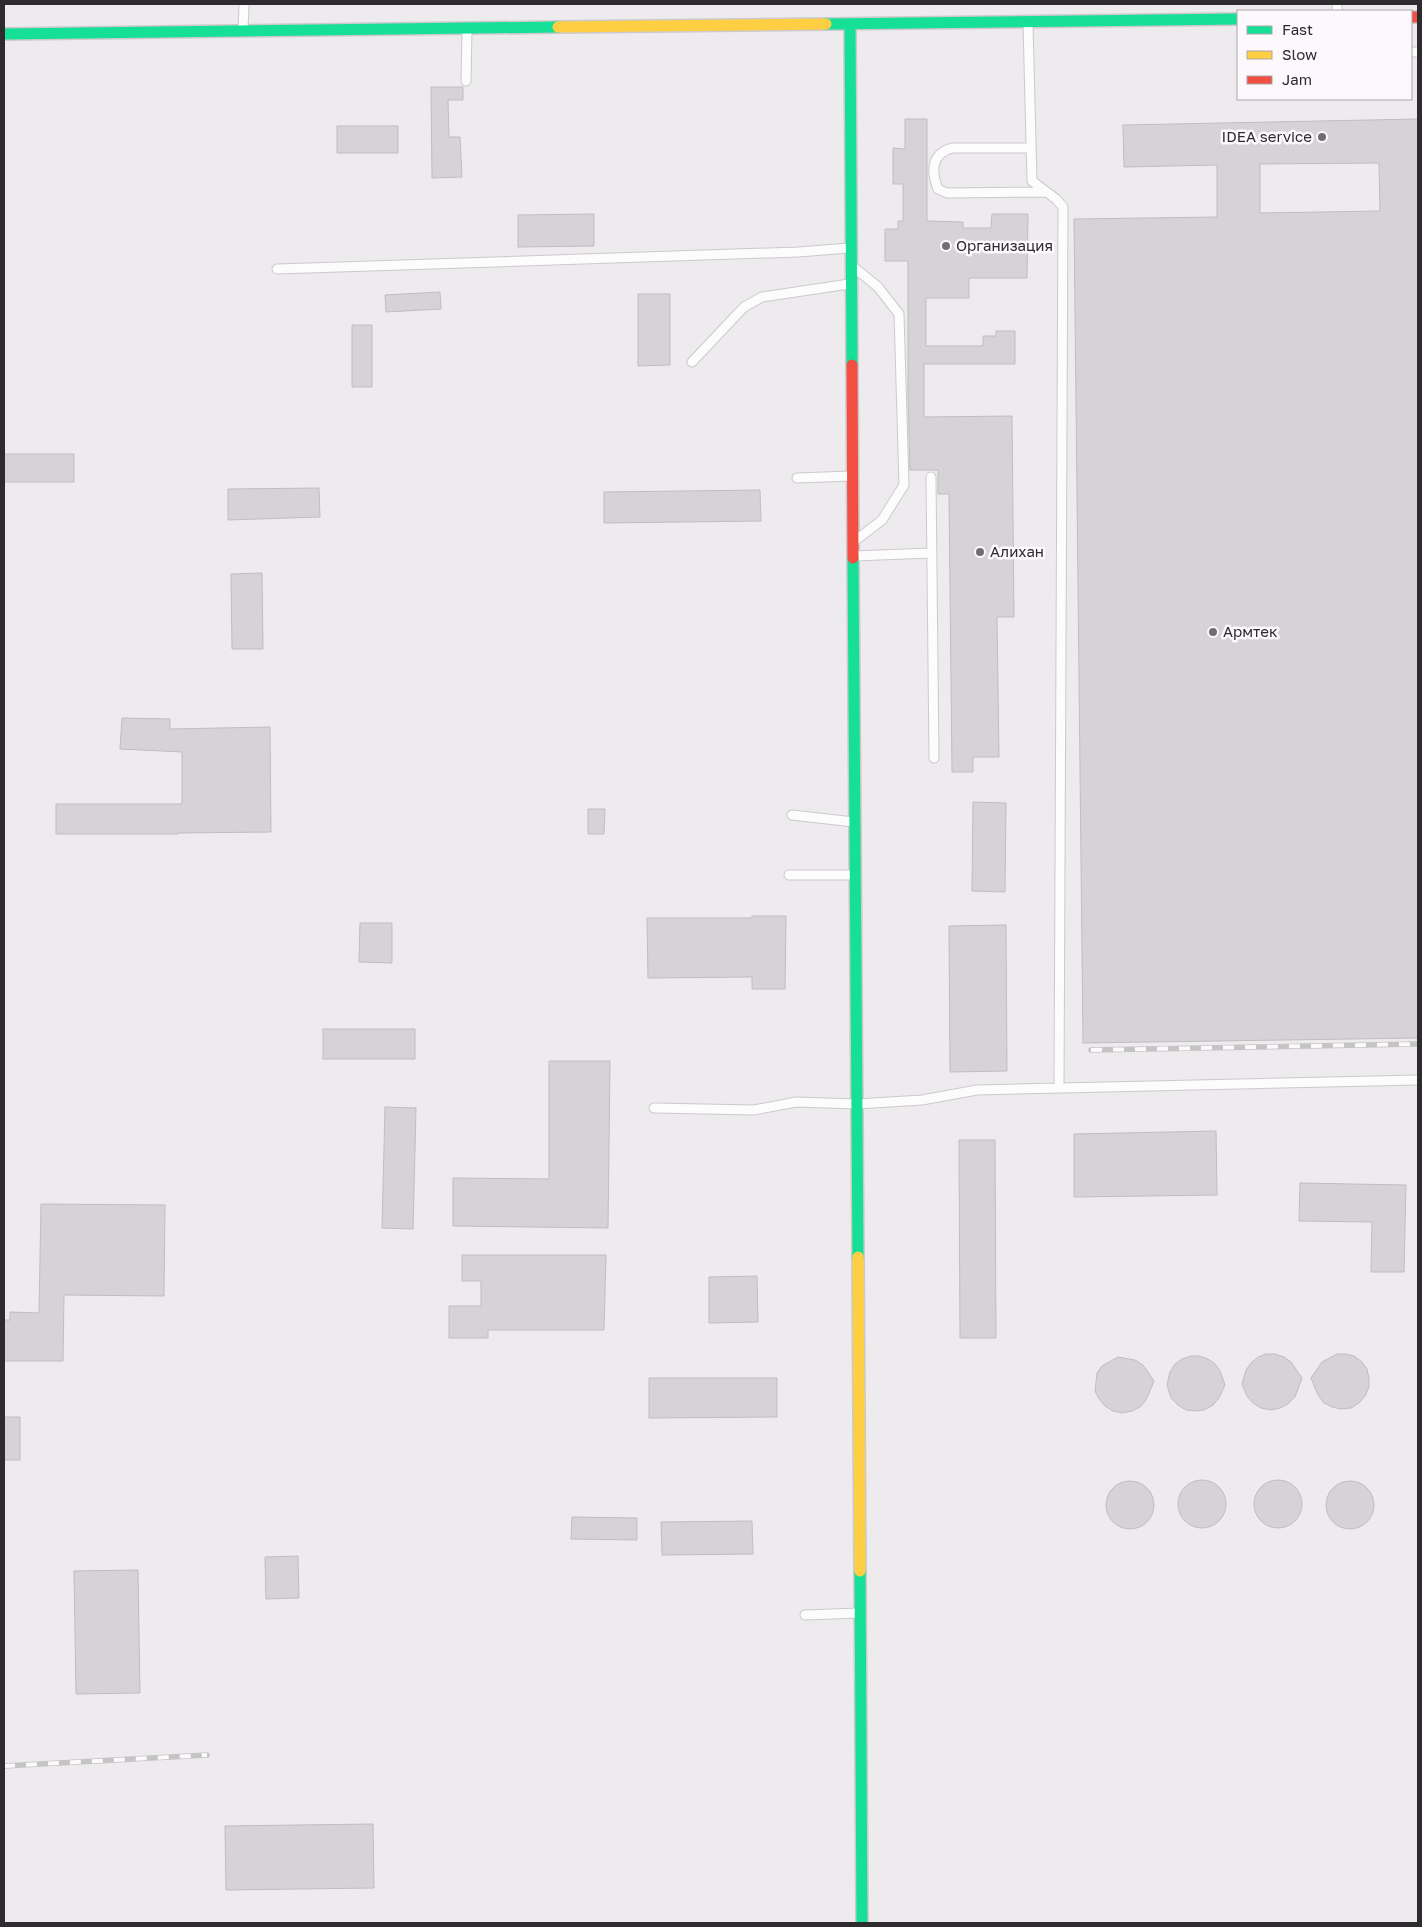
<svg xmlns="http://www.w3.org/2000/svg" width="1422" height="1927" font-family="'Golos Text',sans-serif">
<rect width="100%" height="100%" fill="#eeebee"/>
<!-- building -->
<path fill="#d5d3d5" stroke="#bfbdbf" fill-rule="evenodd" d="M431 87H463V100H448L449 137H460L462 177 432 178Z
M905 119H927V221L963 222V228H991L992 214H1028L1027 278H969V298H926V346H983V336H996V331H1015V364H924V417L1012 416 1014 617H997L999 757H973V772H952L949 494H938V470H910L908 395V261H885V229H898V221H903V184H893V148L905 149Z
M1418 119V1038L1083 1043 1074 219 1217 217V165L1124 167 1123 125ZM1379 163 1380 211 1260 213V164Z
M337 126H398V153H337Z
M594 214V246L518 247V215Z
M440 292 441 309 386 312 385 295Z
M638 294H670V365L638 366Z
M352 325H372V387H352Z
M4 454H74V482H4Z
M319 488 320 517 228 520V489Z
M760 490 761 521 604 523V492Z
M262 573 263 649H232L231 574Z
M122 718 170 719V729L270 727 271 832 178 833V834H56V804H182V752L120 749Z
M973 802 1006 803 1005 892 972 891Z
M588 809H605L604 834H588Z
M752 916H786L785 989H752V977L648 978 647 918H752Z
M360 923H392V963L359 962Z
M1006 925 1007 1071 950 1072 949 926Z
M323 1029H415V1059H323Z
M549 1061H610L608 1228 453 1226V1178L549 1179Z
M385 1107 416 1108 413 1229 382 1228Z
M1216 1131 1217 1195 1074 1197V1134Z
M959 1140H995L996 1338H960Z
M1300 1183 1406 1185 1404 1272H1371L1372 1222 1299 1221Z
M41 1204 165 1205 164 1296 64 1295 63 1361H4V1320H10V1312L39 1313Z
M462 1255H606L604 1330H488V1338H449V1306H481V1281H462Z
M757 1276 758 1322 709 1323V1277Z
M1266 1354H1275L1284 1357 1291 1362 1302 1378 1295 1397 1288 1404 1280 1408 1271 1410 1261 1408 1253 1403 1247 1396 1242 1384 1246 1370 1251 1363 1258 1357Z
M1337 1354H1346L1354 1356 1362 1362 1367 1369 1369 1378V1387L1365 1396 1359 1403 1351 1408 1341 1409 1332 1407 1324 1403 1318 1395 1311 1378 1322 1362Z
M1191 1356H1199L1208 1359 1215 1364 1220 1371 1225 1385 1219 1398 1213 1405 1204 1410 1195 1411 1186 1410 1178 1405 1171 1398 1167 1385 1170 1372 1175 1364 1182 1359Z
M1118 1357 1135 1360 1143 1365 1154 1381 1146 1400 1140 1407 1132 1411 1122 1413 1113 1411 1105 1406 1099 1399 1095 1391 1097 1373 1102 1366Z
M649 1378H777V1417L649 1418Z
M4 1417H20V1460H4Z
M1178 1504a24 24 0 1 1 48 0a24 24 0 1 1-48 0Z
M1254 1504a24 24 0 1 1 48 0a24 24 0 1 1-48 0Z
M1326 1505a24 24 0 1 1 48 0a24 24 0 1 1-48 0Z
M1106 1505a24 24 0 1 1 48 0a24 24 0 1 1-48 0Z
M572 1517 637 1518V1540L571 1539Z
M752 1521 753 1554 662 1555 661 1522Z
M298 1556 299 1598 266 1599 265 1557Z
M138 1570 140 1693 76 1694 74 1571Z
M373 1824 374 1888 226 1890 225 1826Z"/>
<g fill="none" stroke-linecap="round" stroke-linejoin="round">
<!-- lane casing -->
<g stroke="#ccc9cc" stroke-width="11">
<path id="lane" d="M1337 4V11
M1028 23 1032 181 1056 199 1063 207 1059 1088
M243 30 244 4
M1411 52H1418
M466 81 467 31
M1030 148H952C931 154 931 171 938 189L947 193 1046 192
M277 269 798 252 849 248
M856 269 878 287 899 314 904 485 882 520 856 540
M692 362 744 307 762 297 849 284
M931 477 934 758
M797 478 851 476
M854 556 931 553
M792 815 854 822
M789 875H854
M654 1108 754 1110 796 1102 857 1104 922 1100 977 1090 1418 1080
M805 1615 859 1613"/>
</g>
<!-- fast casing -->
<g stroke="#ccc9cc" stroke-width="14">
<path id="fast" d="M826 24 1238 19
M850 24 852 365
M4 34 558 27
M853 558 858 1257
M860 1571 862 1923"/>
</g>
<!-- slow casing -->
<g stroke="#ccc9cc" stroke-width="14">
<path id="slow" d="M558 27 826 24
M858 1257 860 1571"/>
</g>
<!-- jam casing -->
<g stroke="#ccc9cc" stroke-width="14">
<path id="jam" d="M1411 17H1418
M852 365 853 558"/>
</g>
<!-- lane -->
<use href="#lane" stroke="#fcfcfc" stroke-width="9"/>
<!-- fast -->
<use href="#fast" stroke="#16e098" stroke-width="11"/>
<!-- slow -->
<use href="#slow" stroke="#ffcf43" stroke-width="11"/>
<!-- jam -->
<use href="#jam" stroke="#f24e42" stroke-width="11"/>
<!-- rail casing -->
<g stroke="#c5c4c5" stroke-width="5.5">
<path id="rail" d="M1091 1050 1418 1044
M4 1766 207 1755"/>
</g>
<!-- rail -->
<use href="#rail" stroke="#fcf8fc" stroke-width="4" stroke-dasharray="11" stroke-linecap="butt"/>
</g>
<!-- markers -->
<g fill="#716e71" stroke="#fcf8fc" stroke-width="2">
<circle cx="1322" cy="137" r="5"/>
<circle cx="946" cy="246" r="5"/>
<circle cx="980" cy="552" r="5"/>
<circle cx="1213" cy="632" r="5"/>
</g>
<g text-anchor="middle" stroke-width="5" stroke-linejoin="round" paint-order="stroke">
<!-- poi labels -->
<g font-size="15" fill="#2d2b2d" stroke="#fcf8fc" text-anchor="start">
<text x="1312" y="142" text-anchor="end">IDEA service</text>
<text x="956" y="251">Организация</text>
<text x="990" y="557">Алихан</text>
<text x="1223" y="637">Армтек</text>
</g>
</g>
<!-- border -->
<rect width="1422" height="1927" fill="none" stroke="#2d2b2d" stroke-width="10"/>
<!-- legend -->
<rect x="1237" y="10" width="175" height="90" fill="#fcf8fc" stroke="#a9a6a9"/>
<rect x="1247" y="26" width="25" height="8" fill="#16e098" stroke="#a9a6a9"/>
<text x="1282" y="35" font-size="15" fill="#2d2b2d">Fast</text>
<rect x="1247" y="51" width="25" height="8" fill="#ffcf43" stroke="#a9a6a9"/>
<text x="1282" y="60" font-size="15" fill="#2d2b2d">Slow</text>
<rect x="1247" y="76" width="25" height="8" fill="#f24e42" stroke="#a9a6a9"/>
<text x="1282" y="85" font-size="15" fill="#2d2b2d">Jam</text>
</svg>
